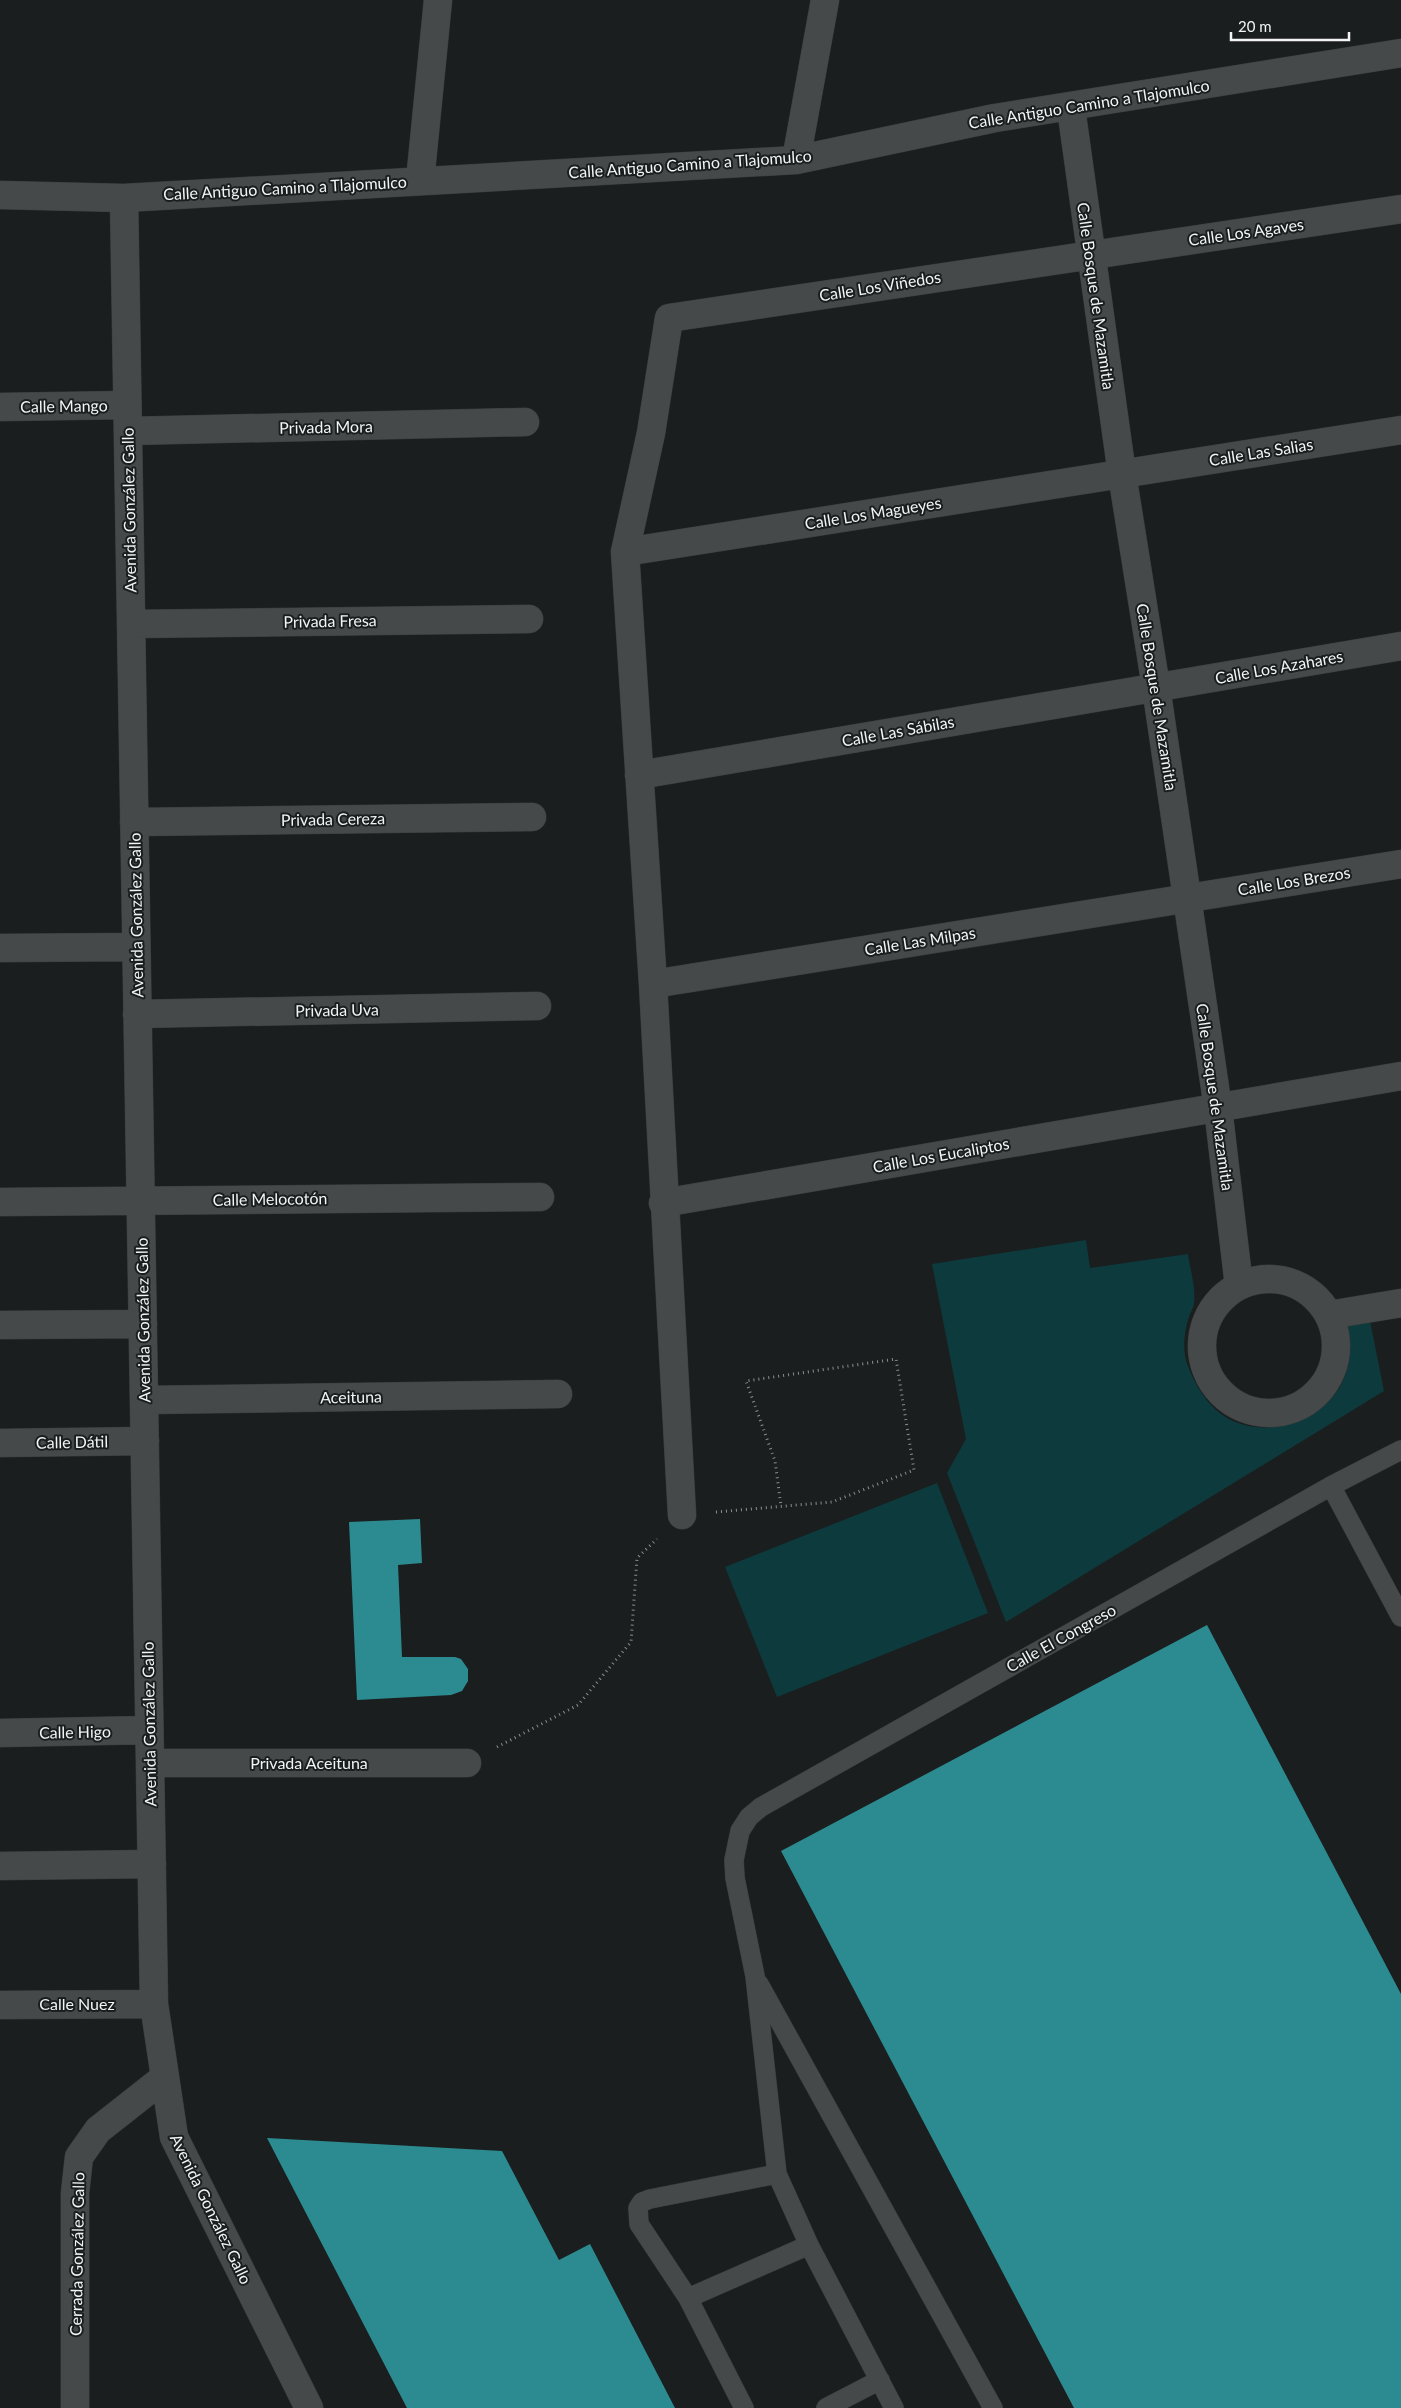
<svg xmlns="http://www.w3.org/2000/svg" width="1401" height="2408" font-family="Lato,sans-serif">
<rect width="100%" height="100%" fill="#1b1e1e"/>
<!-- green -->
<path fill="#0d3a3d" d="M1086 1240 1090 1268 1188 1254C1190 1269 1196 1288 1194 1303 1194 1308 1190 1312 1189 1317 1184 1331 1182 1353 1188 1366 1194 1382 1203 1398 1216 1410 1252 1441 1307 1428 1335 1394 1351 1374 1351 1348 1348 1325L1370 1321 1384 1391 1006 1622 947 1473 966 1439 932 1264Z
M937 1483 988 1613 777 1697 725 1567Z"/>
<!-- building -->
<path fill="#2c8b90" d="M420 1519 422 1563 398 1565 402 1657H455L461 1659 468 1669V1681L462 1691 451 1695 357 1700 349 1522Z
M1207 1625 1401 1994V2408H1074L781 1851Z
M267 2138 502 2151 559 2260 590 2244 675 2408H407Z"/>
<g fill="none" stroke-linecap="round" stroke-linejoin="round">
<!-- lane casing -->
<g stroke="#3a3c3c" stroke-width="20">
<path id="lane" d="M1331 1486 1401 1617
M759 1984 993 2408
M688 2298 809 2245
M744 2408 688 2298 639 2224 638 2208 642 2202 650 2199 777 2174
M826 2408 880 2380
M894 2408 809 2245 777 2174 755 1976 735 1878 734 1860 740 1831 749 1817 761 1807 1331 1486 1401 1450"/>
</g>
<!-- street casing -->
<g stroke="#3a3c3c" stroke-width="29">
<path id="street" d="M1071 108 1122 474 1156 687 1218 1108 1239 1286
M796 160 825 0
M420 181 438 0
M0 195 124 198 796 160 995 118 1401 53
M124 198 154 2004 174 2137 309 2408
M0 407 127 405
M128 431 525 422
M625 552 1401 430
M131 624 529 619
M639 775 1401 646
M134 822 532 817
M0 948 136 947
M653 984 1401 864
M137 1014 537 1006
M0 1202 540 1197
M663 1203 1401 1076
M1202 1346a67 67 0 1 1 134 0a67 67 0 1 1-134 0Z
M1329 1315 1401 1303
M0 1325 143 1324
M144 1400 558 1394
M0 1443 145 1441
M682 1515 653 984 625 552 651 433 669 318 1401 209
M0 1733 149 1730
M150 1763H467
M0 1866 152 1864
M0 2005 154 2004
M75 2408V2193L79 2157 98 2130 164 2078"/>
</g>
<!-- path -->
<path stroke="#8c8e8f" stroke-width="3" stroke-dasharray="1 4" stroke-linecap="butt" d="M716 1512 832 1502 914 1470 896 1359 746 1381 775 1461 781 1506
M497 1747 578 1705 631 1642 637 1558 657 1539"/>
<!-- lane -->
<use href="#lane" stroke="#454949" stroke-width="19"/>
<!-- street -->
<use href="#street" stroke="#454949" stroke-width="28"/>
</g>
<g text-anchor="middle" stroke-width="4" stroke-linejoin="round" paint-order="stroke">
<!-- street labels -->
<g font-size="16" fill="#f2f4f5" stroke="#1b1e1e">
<text transform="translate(1089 104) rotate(-9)" y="6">Calle Antiguo Camino a Tlajomulco</text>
<text transform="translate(690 164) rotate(-4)" y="6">Calle Antiguo Camino a Tlajomulco</text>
<text transform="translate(285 188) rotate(-3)" y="6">Calle Antiguo Camino a Tlajomulco</text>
<text transform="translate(1246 232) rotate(-8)" y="6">Calle Los Agaves</text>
<text transform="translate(880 286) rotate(-9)" y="6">Calle Los Viñedos</text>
<text transform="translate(1096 296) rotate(82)" y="6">Calle Bosque de Mazamitla</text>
<text transform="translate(64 406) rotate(-1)" y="6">Calle Mango</text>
<text transform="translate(326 427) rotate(-1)" y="6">Privada Mora</text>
<text transform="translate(1261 452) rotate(-9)" y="6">Calle Las Salias</text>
<text transform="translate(129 510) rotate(-91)" y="6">Avenida González Gallo</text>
<text transform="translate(873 513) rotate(-9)" y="6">Calle Los Magueyes</text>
<text transform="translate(330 621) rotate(-1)" y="6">Privada Fresa</text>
<text transform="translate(1279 667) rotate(-10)" y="6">Calle Los Azahares</text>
<text transform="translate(1157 697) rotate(81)" y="6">Calle Bosque de Mazamitla</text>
<text transform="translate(898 731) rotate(-10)" y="6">Calle Las Sábilas</text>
<text transform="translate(333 819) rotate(-1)" y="6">Privada Cereza</text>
<text transform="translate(1294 881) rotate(-9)" y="6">Calle Los Brezos</text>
<text transform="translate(136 915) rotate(-91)" y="6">Avenida González Gallo</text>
<text transform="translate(920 941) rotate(-9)" y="6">Calle Las Milpas</text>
<text transform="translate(337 1010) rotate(-1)" y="6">Privada Uva</text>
<text transform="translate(1215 1097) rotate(82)" y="6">Calle Bosque de Mazamitla</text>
<text transform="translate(941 1155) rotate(-10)" y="6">Calle Los Eucaliptos</text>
<text transform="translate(270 1199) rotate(-1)" y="6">Calle Melocotón</text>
<text transform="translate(143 1320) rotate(-91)" y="6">Avenida González Gallo</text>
<text transform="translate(351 1397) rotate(-1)" y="6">Aceituna</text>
<text transform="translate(72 1442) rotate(-1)" y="6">Calle Dátil</text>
<text transform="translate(1061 1638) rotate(-29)" y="6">Calle El Congreso</text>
<text transform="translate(149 1724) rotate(-91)" y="6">Avenida González Gallo</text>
<text transform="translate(75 1732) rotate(-1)" y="6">Calle Higo</text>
<text x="309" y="1769">Privada Aceituna</text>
<text x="77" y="2010">Calle Nuez</text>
<text transform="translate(211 2209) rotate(64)" y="6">Avenida González Gallo</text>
<text transform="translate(77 2254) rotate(-89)" y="6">Cerrada González Gallo</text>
</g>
</g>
<!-- scale -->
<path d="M1231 32v8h118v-8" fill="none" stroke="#f2f4f5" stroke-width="2.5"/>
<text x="1238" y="32" font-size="15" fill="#f2f4f5" stroke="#1b1e1e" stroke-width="4" paint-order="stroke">20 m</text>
</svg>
